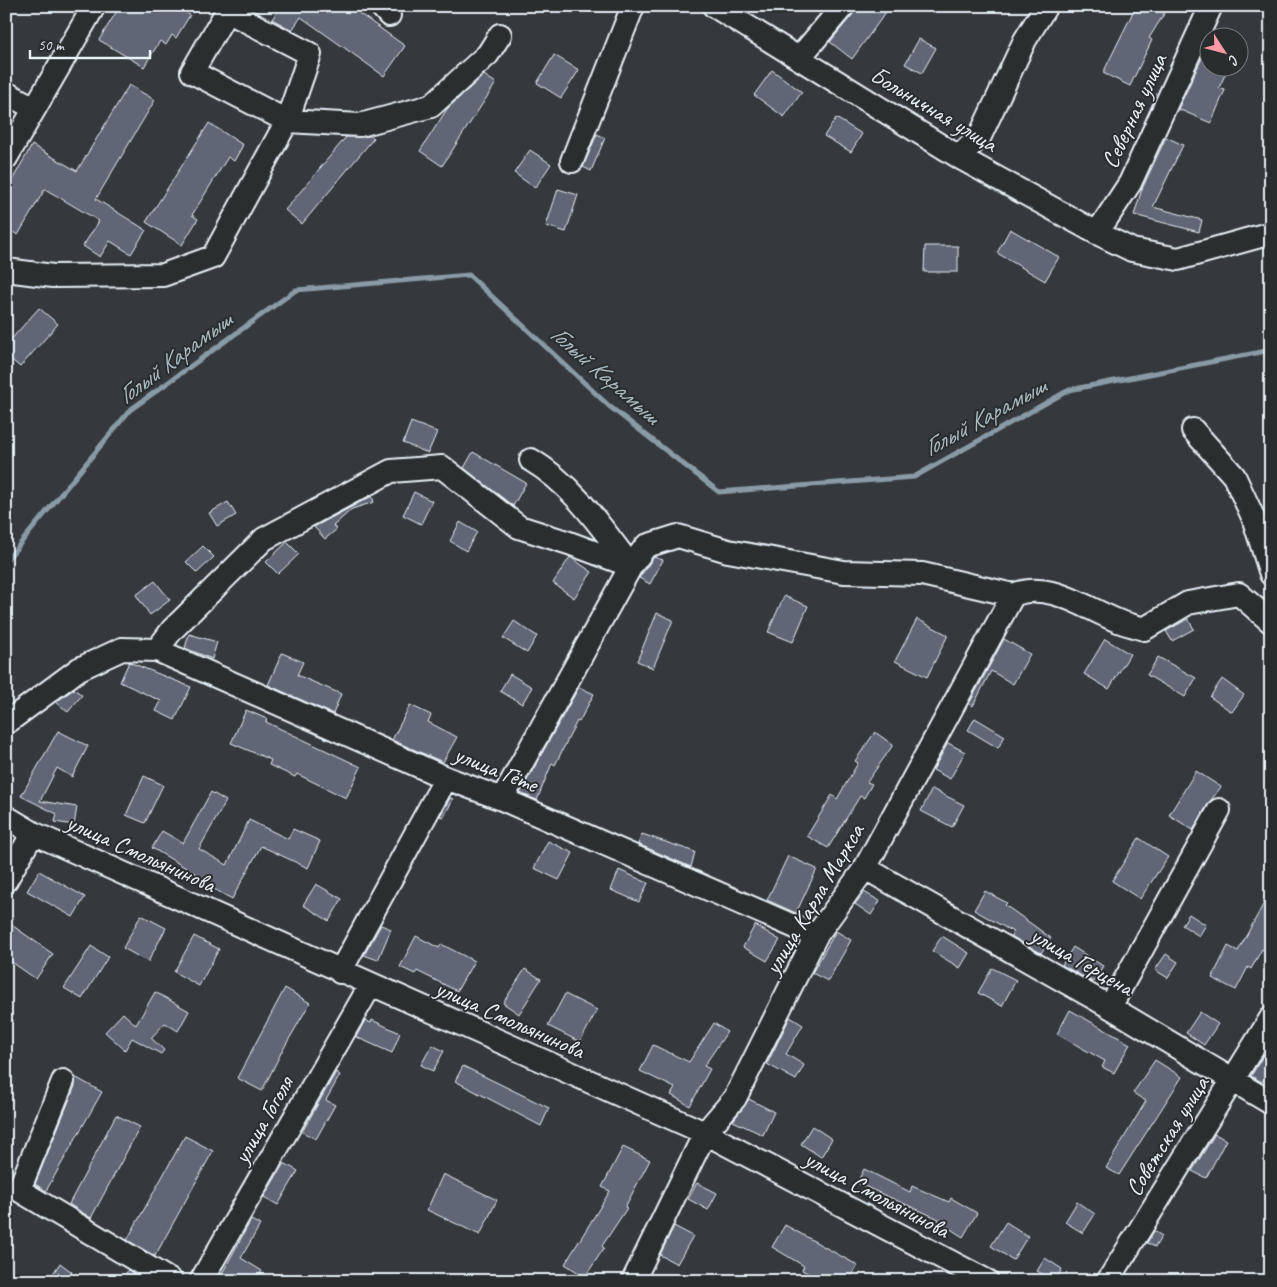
<svg xmlns="http://www.w3.org/2000/svg" width="1277" height="1287" font-family="Caveat,sans-serif">
<rect width="100%" height="100%" fill="#35383c"/>
<filter id="ink" filterUnits="userSpaceOnUse"><feTurbulence type="fractalNoise" baseFrequency=".02" numOctaves="2"/><feDisplacementMap in="SourceGraphic" scale="10" xChannelSelector="R" yChannelSelector="G"/><feConvolveMatrix kernelMatrix="1 2 1 2 8 2 1 2 1" color-interpolation-filters="sRGB"/></filter>
<g filter="url(#ink)">
<g fill="none" stroke-linecap="round" stroke-linejoin="round">
<!-- stream -->
<path stroke="#899ba6" stroke-width="5" d="M6 561 130 410 296 290 469 275 609 406 719 492 914 477 1069 390 1271 350"/>
</g>
<!-- building -->
<path fill="#616674" stroke="#e8f1f8" d="M120 6H175L190 15 176 38 172 35 166 45 160 41 144 67 99 40Z
M281 6H349L405 46 384 76 301 17 292 30 272 19Z
M856 6H879L886 12 852 59 830 42 853 14Z
M1136 6H1169L1149 38 1152 40 1130 86 1103 73Z
M919 39 936 48 922 73 905 64Z
M1210 41V68H1228L1219 88 1225 90 1211 123 1178 109Z
M554 55 579 70 561 98 537 83Z
M772 70 802 92 784 117 754 95Z
M484 75 496 83 442 166 420 151 447 109Z
M129 85 155 100 96 199 146 230 131 254 110 241 100 257 83 246 99 221 45 189 18 235 6 228V191L32 145 77 171Z
M836 118 862 134 851 152 824 136Z
M209 123 243 145 234 161 228 157 192 215 198 219 182 245 146 222Z
M597 134 605 138 591 171 583 167Z
M371 136 374 138 302 224 285 210 346 137Z
M1166 137 1183 145 1153 207 1202 220 1199 232 1134 215 1142 189Z
M530 150 551 164 535 188 514 173Z
M558 189 578 195 566 232 546 226Z
M1010 229 1059 257 1045 281 997 253Z
M925 246H958V272H924Z
M39 308 58 324 20 367 6 355V345Z
M411 422 437 432 428 453 403 443Z
M473 452 526 483 513 506 464 468Z
M414 492 432 501 421 524 403 515Z
M372 496 374 502 352 509 333 526 337 529 325 539 314 527Z
M228 502 236 515 217 526 209 513Z
M460 522 477 532 466 551 450 541Z
M287 542 299 554 278 574 266 562Z
M203 546 214 557 197 573 186 562Z
M570 557 592 572 574 598 553 583Z
M654 557 663 560 650 584 639 578Z
M155 581 170 600 150 615 136 595Z
M784 596 808 606 793 642 768 632Z
M657 613 673 620 653 668 637 661Z
M917 619 948 635 927 677 895 661Z
M1188 619 1194 629 1172 641 1166 631Z
M514 621 537 636 527 653 503 638Z
M189 634 217 642 212 659 185 648Z
M1004 639 1030 654 1013 684 991 671 973 706 969 704Z
M1105 639 1130 654 1109 689 1084 674Z
M282 653 303 662 297 675 341 694 333 714 268 685Z
M1158 657 1196 678 1185 697 1147 675Z
M129 662 191 687 175 720 156 711 161 701 120 682Z
M510 674 532 687 522 704 500 691Z
M1222 679 1244 695 1232 712 1210 697Z
M579 687 594 694 579 722 577 721 555 765 552 763 537 800 520 793Z
M74 689 82 695 68 712 56 702Z
M410 705 431 715 428 722 457 737 443 762 392 740Z
M246 710 267 719 266 722 361 767 346 798 297 774 295 777 269 765 271 760 231 743Z
M975 718 1005 736 998 748 968 730Z
M58 731 88 746 72 777 57 768 40 801 77 807 74 825 55 822 57 814 21 796Z
M875 732 893 745 867 782 872 784 864 798 860 796 828 848 807 836 832 795 837 799 858 763 855 761Z
M948 743 965 752 950 779 933 770Z
M1196 771 1221 787 1208 804 1193 830 1169 815Z
M144 776 163 785 145 823 126 815Z
M932 789 964 805 952 827 921 811Z
M211 792 226 801 199 849 227 865 249 820 288 839 293 829 320 841 308 868 261 846 232 899 196 879 198 875 152 848 162 831 183 843Z
M450 798 453 799 444 817 440 816Z
M642 834 695 852 691 867 638 844Z
M1139 838 1168 857 1140 899 1112 881Z
M548 841 573 853 559 880 534 868Z
M788 856 817 869 796 913 767 900Z
M619 870 648 883 639 902 611 890Z
M39 871 85 897 73 917 27 891Z
M316 884 342 899 329 921 303 905Z
M1271 890V943L1266 951 1262 949 1251 969 1248 967 1236 990 1212 978 1228 946 1238 951Z
M985 891 1007 903 1005 905 1051 938 1041 953 1011 936 1013 932 974 910Z
M864 892 880 901 871 915 855 904Z
M1189 914 1206 925 1199 936 1182 925Z
M141 915 166 928 148 962 123 948Z
M6 921 53 954 36 979 6 958Z
M381 925 391 929 378 960 364 955Z
M755 925 780 940 767 961 743 947Z
M836 931 851 940 828 981 812 973Z
M194 936 219 949 199 986 174 972Z
M416 936 439 948 441 944 474 961 457 991 417 971 415 974 400 967Z
M942 936 969 953 960 968 932 951Z
M91 946 108 957 82 999 64 988Z
M1073 947 1103 966 1093 982 1062 965Z
M1166 954 1178 962 1168 978 1155 970Z
M992 968 1016 980 1002 1006 978 993Z
M525 969 541 979 519 1014 503 1003Z
M285 988 310 1003 281 1053 262 1091 237 1078Z
M155 992 189 1011 178 1031 165 1023 151 1038 164 1050 161 1054 132 1038 125 1050 105 1032 123 1013 136 1025Z
M565 994 597 1010 580 1042 548 1026Z
M1070 1010 1130 1044 1114 1073 1102 1067 1105 1061 1057 1034Z
M1200 1012 1218 1024 1204 1045 1186 1033Z
M790 1017 803 1025 786 1054 804 1065 796 1080 767 1064Z
M365 1020 371 1023 372 1020 400 1033 392 1053 356 1037Z
M714 1023 727 1032 704 1066 710 1069 690 1106 671 1095 675 1088 640 1071 653 1045 689 1062Z
M432 1045 444 1051 433 1071 421 1065Z
M1264 1054 1271 1060V1071L1262 1082 1251 1076Z
M1155 1060 1182 1077 1119 1175 1106 1168 1146 1101 1133 1093Z
M463 1066 549 1108 541 1126 455 1081Z
M336 1072 340 1075 326 1100 335 1105 316 1139 302 1132Z
M75 1077 102 1092 46 1191 35 1184 75 1086Z
M749 1099 774 1112 763 1135 733 1121Z
M116 1115 140 1127 91 1218 69 1204Z
M812 1126 832 1139 821 1157 801 1144Z
M1215 1134 1226 1140 1206 1178 1192 1171Z
M185 1136 213 1151 155 1256 127 1240Z
M623 1147 650 1160 625 1207 627 1208 602 1246 604 1248 585 1277 565 1264 610 1191 602 1187Z
M284 1163 298 1171 278 1205 264 1197Z
M864 1169 910 1192 912 1186 949 1202 951 1198 977 1213 963 1237 938 1221 939 1219 857 1183Z
M443 1174 497 1200 480 1235 427 1210Z
M697 1183 717 1193 708 1210 688 1199Z
M1077 1202 1095 1214 1083 1233 1065 1222Z
M251 1220 260 1225 241 1258 262 1271 256 1281H218Z
M1006 1222 1028 1236 1013 1260 991 1246Z
M785 1225 857 1265 849 1281H822L802 1270 804 1266 772 1247Z
M674 1226 693 1236 677 1264 660 1255Z
M1154 1231 1162 1236 1155 1247 1147 1243Z
M1045 1258 1062 1269 1055 1281 1037 1271Z
M60 1263 72 1272 67 1281H48Z
M128 1270 145 1281H122Z"/>
<g fill="none" stroke-linecap="round" stroke-linejoin="round">
<!-- minor casing -->
<g stroke="#e8f1f8" stroke-width="26">
<path id="minor" d="M381 6 389 15
M714 6 959 157 1097 233 1132 250 1178 259 1271 233
M227 11 310 54 287 121 192 72Z
M800 57 843 6
M6 93 34 108
M959 157 980 136 1025 40 1046 6
M6 158 94 6
M572 161 633 6
M1097 233 1130 183 1211 6
M6 270 53 276 163 275 213 257 287 121 360 125 431 106 488 54 500 35
M1193 430 1234 476 1253 517 1271 574
M531 460C573 485 601 527 630 565
M157 650 172 630 264 539 391 471 442 467 519 527 569 543 631 566
M6 723 79 669 122 649 157 650 446 778 502 799 816 936
M502 799 631 566 646 546 678 536 728 551 844 572 922 574 1013 595C1049 580 1085 608 1118 621 1126 624 1135 626 1144 629L1188 603 1239 594 1271 622
M6 817 33 833 705 1133 987 1281
M865 868 1110 1007 1271 1103
M6 880 33 833
M340 972 446 778
M1110 1007 1219 810
M63 1081 19 1190 171 1281
M201 1281 370 986
M633 1281 705 1133 735 1098 816 936 865 868 1013 595
M1108 1281 1271 1018"/>
</g>
<!-- minor -->
<use href="#minor" stroke="#2a2d2e" stroke-width="22"/>
</g>
</g>
<g text-anchor="middle" stroke-width="4" stroke-linejoin="round" paint-order="stroke">
<!-- street labels -->
<g font-size="24" fill="#e8f1f8" stroke="#2a2d2e">
<text transform="translate(934 109) rotate(31)" y="8">Больничная улица</text>
<text transform="translate(1134 111) rotate(-65)" y="8">Северная улица</text>
<text transform="translate(496 769) rotate(22)" y="8">улица Гёте</text>
<text transform="translate(141 853) rotate(24)" y="8">улица Смольянинова</text>
<text transform="translate(814 899) rotate(-59)" y="8">улица Карла Маркса</text>
<text transform="translate(1082 961) rotate(30)" y="8">улица Герцена</text>
<text transform="translate(510 1019) rotate(24)" y="8">улица Смольянинова</text>
<text transform="translate(263 1120) rotate(-60)" y="8">улица Гоголя</text>
<text transform="translate(1167 1136) rotate(-58)" y="8">Советская улица</text>
<text transform="translate(877 1194) rotate(28)" y="8">улица Смольянинова</text>
</g>
<!-- water labels -->
<g font-size="25" font-style="italic" fill="#a9b8c1" stroke="#2a2d2e">
<text transform="translate(174 357) rotate(-37)" y="9">Голый Карамыш</text>
<text transform="translate(606 374) rotate(41)" y="9">Голый Карамыш</text>
<text transform="translate(984 416) rotate(-29)" y="9">Голый Карамыш</text>
</g>
</g>
<!-- margin -->
<rect width="1277" height="1287" fill="none" stroke="#2a2d2e" stroke-width="25"/>
<rect x="12" y="12" width="1252" height="1262" fill="none" stroke="#e8f1f8" stroke-width="2" filter="url(#ink)"/>
<!-- north arrow -->
<g transform="translate(1224 52) rotate(126)"><circle r="24" fill="#2a2d2e" stroke="#767b7f"/>
<path d="M0-4L9 19L0 12L-9 19Z" fill="#ff9aa2"/>
<text y="-8" font-size="14" font-weight="bold" text-anchor="middle" fill="#e8f1f8">С</text>
</g>
<!-- scale -->
<path d="M30 50v8h120v-8" fill="none" stroke="#e8f1f8" stroke-width="2.5"/>
<text x="38" y="50" font-size="15" fill="#e8f1f8" stroke="#2a2d2e" stroke-width="4" paint-order="stroke">50 m</text>
</svg>
